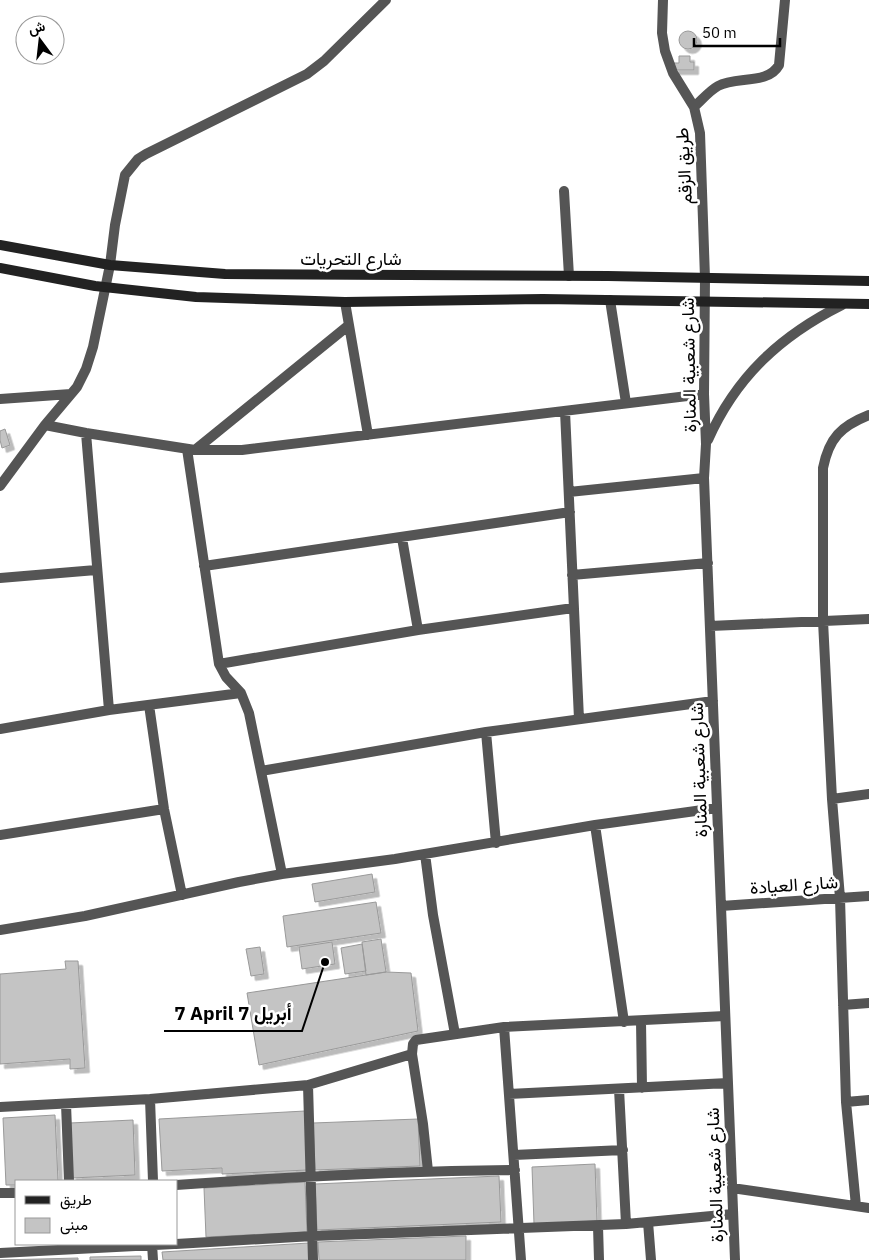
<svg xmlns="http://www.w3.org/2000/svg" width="869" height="1260" font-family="'IBM Plex Sans',Vazirmatn,sans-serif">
<defs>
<filter id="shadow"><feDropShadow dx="4.5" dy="4.5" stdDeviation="0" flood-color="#0004"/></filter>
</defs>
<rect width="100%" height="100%" fill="#fff"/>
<!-- building -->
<path fill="#c4c4c4" stroke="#999" filter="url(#shadow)" d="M679 40a9 9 0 1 1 18 0a9 9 0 1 1-18 0Z
M679 56H690V62H694V70H674V63H679Z
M5 429 10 445 2 448 0 440V431Z
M372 874 375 892 315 902 312 884Z
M376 902 381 933 287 947 283 916Z
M381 939 386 972 366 975 362 942Z
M332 942 335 964 302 969 299 947Z
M362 944 366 971 345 974 341 948Z
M260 947 264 974 251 976 246 949Z
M65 961H78L85 1068 70 1069V1059L0 1064V974L66 969Z
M386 972 411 973 418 1031 259 1065 247 993Z
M305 1111 307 1170 222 1174V1168L162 1171 159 1119Z
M55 1115 58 1181H16V1185H6L3 1118Z
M418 1119 420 1166 315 1170 313 1123Z
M133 1120 135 1175 72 1178 70 1123Z
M595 1164 597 1221 534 1224 532 1167Z
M499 1176 501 1222 317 1230 315 1184Z
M305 1182 307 1232 206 1237 204 1188Z
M466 1236V1260H319L318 1242Z
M309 1243 310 1260H163L162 1252Z
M141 1256V1260H90V1257Z
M78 1258V1260H0Z"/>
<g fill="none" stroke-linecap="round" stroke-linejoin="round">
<!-- minor -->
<path stroke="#555" stroke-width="10" d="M386 0 324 61 307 74 146 154 138 159 125 175 115 225 110 265 93 347 86 369 77 387 45 425 86 433 195 450H242L704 394
M663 0 662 33 665 51 673 73 694 107 700 133 705 278 704 394 706 444 704 478 735 1260
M694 107C702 100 709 91 718 86 736 76 768 85 779 65L785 0
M564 191 569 276
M610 300 626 403
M345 302 368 435
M0 399 71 394
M565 411 579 719
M86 433 109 710
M708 440C736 377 780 336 842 305
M187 449 219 664 226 677 241 693 249 713 282 874
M195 450 349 325
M0 486 45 425
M569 492 704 478
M402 538 418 630
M204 566 570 512
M572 575 708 563
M0 578 96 570
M710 626 869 619
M219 664 418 630 573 608
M149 705 164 809 182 895
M0 729 109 710 241 693
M486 732 496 843
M261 771 486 732 713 701
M832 799 869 794
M595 825 624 1022
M0 835 164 809
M425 854 433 915 455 1034
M721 906 869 896
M0 930 85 916 239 882 282 874 395 859 595 825 717 808
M843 1005 869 1003
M641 1021 642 1088
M504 1027 521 1260
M308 1085 313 1260
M619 1089 626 1224
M509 1094 728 1083
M150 1099 153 1181
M846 1102 869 1100
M66 1104 69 1181
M0 1107 150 1099 308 1085 412 1054
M514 1155 623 1150
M428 1171 423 1124 412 1054 413 1044 416 1040 504 1027 725 1016
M176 1185C289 1177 402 1171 515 1170
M732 1188 869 1208
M0 1193H16
M856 1206 846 1102 840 898 832 799 823 621V468C829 438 841 426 869 415
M648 1222 651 1260
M598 1226 599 1260
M152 1244 153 1260
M176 1244 313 1236 626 1224 733 1214
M0 1253 174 1244"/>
<!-- secondary -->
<path stroke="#222" stroke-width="10" d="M0 245 110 265 225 274 608 276 869 281
M0 268 95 286 196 297 345 302 543 299 869 304"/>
</g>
<g text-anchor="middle" stroke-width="5" stroke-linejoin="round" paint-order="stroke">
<!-- street labels -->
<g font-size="18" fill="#000" stroke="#fff">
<text transform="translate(684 166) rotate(-93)" y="6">طريق الزقم</text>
<text x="351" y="265">شارع التحريات</text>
<text transform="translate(689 365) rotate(-91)" y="6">شارع شعبية المنارة</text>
<text transform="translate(699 770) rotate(-92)" y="6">شارع شعبية المنارة</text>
<text transform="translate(794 885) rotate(-4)" y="6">شارع العيادة</text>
<text transform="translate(715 1175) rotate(-92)" y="6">شارع شعبية المنارة</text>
</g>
</g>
<!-- callouts -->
<path fill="none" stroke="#000" stroke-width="2" d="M325 962L302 1031H164"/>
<circle fill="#000" stroke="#fff" stroke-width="2" cx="325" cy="962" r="5"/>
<g font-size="19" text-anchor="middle" font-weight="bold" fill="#000" stroke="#fff" stroke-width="5" stroke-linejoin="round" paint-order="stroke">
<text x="233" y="1020">7 April 7 أبريل</text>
</g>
<!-- legend -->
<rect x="15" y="1180" width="162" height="65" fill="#ffffff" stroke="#999999"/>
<rect x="25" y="1196" width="25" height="8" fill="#222222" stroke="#999999"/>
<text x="60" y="1205" font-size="15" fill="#000000">طريق</text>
<rect x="25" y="1218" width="25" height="15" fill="#c4c4c4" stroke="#999999"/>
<text x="60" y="1230" font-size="15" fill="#000000">مبنى</text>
<!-- north arrow -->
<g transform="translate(40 40) rotate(345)"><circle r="24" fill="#ffffff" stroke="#999999"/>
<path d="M0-4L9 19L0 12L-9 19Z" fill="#000000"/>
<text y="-8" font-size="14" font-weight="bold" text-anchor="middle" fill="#000000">ش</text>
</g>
<!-- scale -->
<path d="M694 38v8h86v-8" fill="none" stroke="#000000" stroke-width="2.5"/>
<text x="702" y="38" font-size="15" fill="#000000" stroke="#ffffff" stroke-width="4" paint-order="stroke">50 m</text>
</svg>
